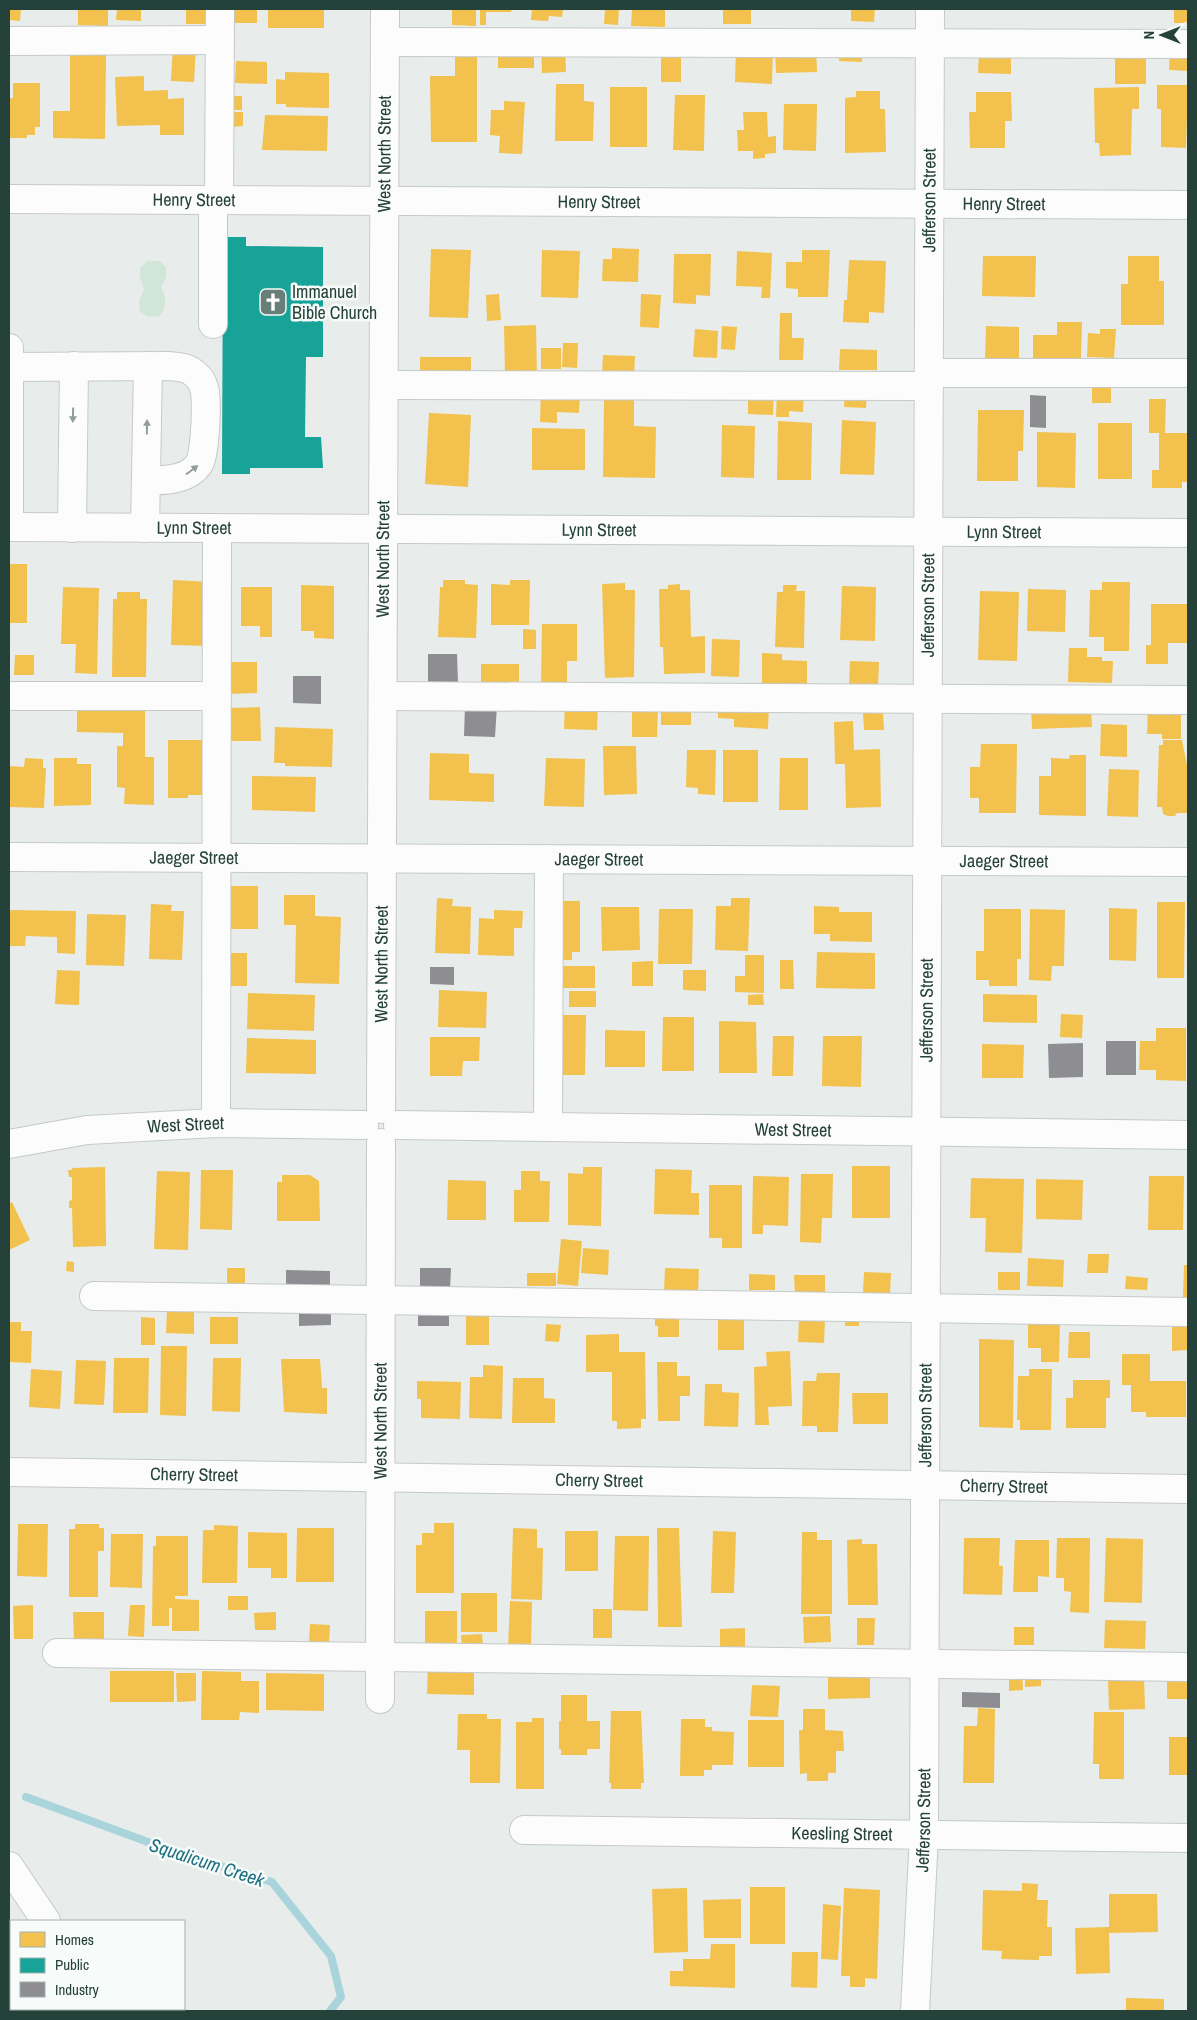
<svg xmlns="http://www.w3.org/2000/svg" width="1197" height="2020" font-family="'Archivo Narrow',sans-serif">
<rect width="100%" height="100%" fill="#e8edeb"/>
<!-- green -->
<path fill="#d1e6d8" d="M148 261H160L166 267V277L161 287C167 298 167 306 160 316L149 317 140 312 139 301 144 289 140 278V268Z"/>
<!-- homes -->
<path fill="#f2c14e" d="M9 9H21L20 21 9 20Z
M78 9H108V26L78 25Z
M117 9H141V21L116 20Z
M186 9H211L210 24H186Z
M232 9H257V23H232Z
M268 9H324V28H268Z
M452 9H476V26L452 25Z
M480 9H512L511 12H486V25H480Z
M532 9H563L562 17 549 16 548 21 531 20Z
M605 9H619L618 25 604 24Z
M632 9H665V27L631 26Z
M723 9H751V24H723Z
M851 9H875L874 22 851 21Z
M1174 9H1188V23H1174Z
M498 43 534 44V68H498Z
M173 44 196 45 194 82 171 81Z
M541 44H565L566 72 542 73Z
M839 45H862V62L839 61Z
M816 47 817 72 776 73 775 48Z
M1115 47 1146 48V84H1115Z
M1170 47 1188 48V71L1169 70Z
M736 48 773 49 772 84 735 82Z
M979 50H1011V74L978 73Z
M455 53H477V142H431L430 76H455Z
M661 54H681V82H661Z
M70 55H106L105 139 53 138V111H70Z
M236 61 267 62V84L235 83Z
M285 72 329 73V108L286 107V104H276V79L285 80Z
M144 76V91L168 90V99L184 98V135H160V125L117 126 115 77Z
M13 83H40V127H35V135H27V138H9V98H13Z
M556 84H584V101L594 102 593 141H555Z
M1157 85H1188L1186 148 1161 147V109H1157Z
M610 87H647V147H610Z
M1139 87V109H1132L1131 155 1100 156 1099 143H1095L1094 88Z
M856 91H880V109H885L886 152 845 153V98L856 97Z
M976 92H1011L1012 121H1005V148H970L969 112H976Z
M675 95H705L704 151 673 150Z
M229 96H242V110H229Z
M504 101 525 102 522 154 499 153 500 136 490 135 491 110H504Z
M784 104H817L816 151 783 150Z
M229 112H243V126L230 127Z
M743 112H767L768 137 776 136V153L765 154V158L753 159V151H738L737 130H744Z
M265 115 328 116 327 151 262 150Z
M612 248 639 249 638 282 602 281 603 259H612Z
M431 249 471 250 468 318 429 317Z
M542 250 580 251 578 298 541 297Z
M802 250H830L828 297H798V289L786 288V262H802Z
M737 251 772 253 770 298H761L762 287 736 286Z
M674 254H711L710 296 696 295V304L673 303Z
M983 256H1036L1035 297 982 296Z
M1128 256H1159V281H1164V325H1121V284H1128Z
M849 260 886 261 884 313 869 312V323L843 322 844 300H847Z
M499 294 501 320 487 321 486 295Z
M641 294 661 295 659 328 640 327Z
M780 313H792V338H804L803 360H779Z
M1057 322H1082L1081 358H1033V335H1057Z
M536 325 537 377H505L504 326Z
M722 326 737 327 735 350 721 349Z
M986 326 1019 327V360L985 359Z
M695 329 718 331 717 358 693 357Z
M1100 329H1116L1114 358 1087 357 1088 333 1100 334Z
M563 343H578L577 368 562 367Z
M541 348H561V369H541Z
M840 349 877 350V370H839Z
M603 355 635 356 634 376 602 375Z
M420 357H471V376H420Z
M1092 377H1111V403H1092Z
M777 388H804L803 412 789 411V417H776Z
M541 389 580 390 579 413 557 412V423L540 422Z
M748 390 774 391 773 415 748 414Z
M845 391 867 392 866 408 844 407Z
M1149 399H1166L1165 433H1188V482H1182V488H1152V470H1159V433H1149Z
M604 400H634V426L656 427 655 478 603 477Z
M978 410H1024L1023 451H1018V481H977Z
M429 413 471 415 468 487 425 484Z
M842 420 876 422 874 475 840 474Z
M778 421 812 423 811 480H777Z
M1098 423H1132V479H1098Z
M722 425 755 426 754 478 721 477Z
M532 428 585 429V470H532Z
M1037 432 1076 433 1075 488 1037 487Z
M9 564H27V623H9Z
M173 580 212 582 210 646 171 645Z
M443 580H465V584L478 585 476 638 438 637 440 587H443Z
M510 580H530L529 625H491V584L510 585Z
M1102 582H1130L1129 651H1104V637H1089L1090 590H1102Z
M625 583V590H635L634 677 605 678 602 584Z
M680 584V590H690L691 637 705 636V673L664 674 663 647H660L659 589H668V585Z
M301 585 334 586V639L314 638V631H301Z
M783 585H797L796 591H805L804 648 775 647 777 592H783Z
M842 586 876 587 875 641 840 640Z
M63 587 99 588 97 674 75 673 76 644H61Z
M241 587H272V637H260V626H241Z
M1028 589 1066 590 1065 632 1027 631Z
M980 591 1019 592 1017 661 978 660Z
M117 592H140V599H147L146 677H112L113 599H117Z
M1151 604H1188V643H1168V664H1146V645H1151Z
M542 624H577V661H567V684H541Z
M523 629 536 630V649H523Z
M712 639 740 640 739 677 711 676Z
M1069 648H1087V657H1102V661H1113L1112 683 1068 682Z
M762 653 782 654V660L807 661V688L762 687Z
M15 655H34V675H14Z
M850 661 879 662 878 687 849 686Z
M227 662H257V693L227 694Z
M481 664H519V685H481Z
M565 702H598L597 730 564 729Z
M77 704 145 710V757H154V805L124 804 125 788 117 787V746H123V733L77 732Z
M718 704 769 706 768 729 734 727V719L718 718Z
M1091 705 1092 727 1032 729 1031 707Z
M632 706H658L657 737H632Z
M661 706H691V725H661Z
M1148 706H1181V739H1162V734H1147Z
M260 707 261 741H230L229 708Z
M863 713H883L884 730H864Z
M853 721 854 750 880 749 881 807 846 808 845 764H835L834 722Z
M1101 724 1127 725V757L1100 756Z
M275 727 333 729 332 767 285 766V763H274Z
M168 740H207V795H188V798H168Z
M1163 740H1182L1188 770V813H1177L1175 816H1168L1163 814 1162 807H1157L1159 745H1163Z
M981 744H1017L1016 813H979V798H970V767H980Z
M603 746H636L637 794 604 795Z
M687 750H716L715 795 698 794V788L686 787Z
M723 750H758V802H723Z
M430 753 469 754V773L494 774V802L429 800Z
M1070 755H1086V816L1039 815V776H1051V758L1069 759Z
M25 758 43 759V768H46L44 808 9 807V766L24 767Z
M54 758H77V764H91V805L54 806Z
M546 758 585 759 584 807 544 806Z
M780 758H808V810H779Z
M1109 769 1139 770 1138 817 1107 816Z
M252 776 316 777 315 812 252 810Z
M227 886H258V929H227Z
M284 895H315V916L341 917 339 984 295 983 296 925H284Z
M437 898 453 899 452 906 471 907 470 954 435 953Z
M731 898H750L748 951 715 950 716 906H731Z
M549 901H580V952H572V960H549Z
M1157 902H1185L1184 978H1157Z
M151 904 172 905 171 911H184L182 960 149 959Z
M814 906 839 907V912H872V942L830 941V934H814Z
M601 907H639L640 950 602 951Z
M1109 908 1137 909 1136 961 1109 960Z
M659 909H693L692 964H658Z
M984 909H1021V959H1017V986H989V980H976V951H984Z
M1030 909 1065 910 1064 966H1052L1051 981 1029 980Z
M9 910 76 911 75 954 57 953V937L26 936 25 946H9Z
M494 910 523 911 522 928H514V956L478 955 479 918 494 919Z
M87 914 126 915 124 966 86 965Z
M817 952 875 953V989L816 988Z
M224 953H247V986H224Z
M745 955H764V993L735 992V976H745Z
M780 960H793L794 989H780Z
M653 961V986H632V962Z
M559 966H595V988H560Z
M57 970 80 971 79 1005 55 1004Z
M683 970H706V991L683 990Z
M439 990 487 992 486 1028 438 1027Z
M569 991H596V1007H569Z
M248 993 315 995 314 1031 247 1029Z
M763 994 764 1005H748V995Z
M983 994 1037 995V1023L983 1022Z
M1061 1014 1083 1015 1082 1038 1060 1037Z
M552 1015H586L585 1075H551Z
M663 1017H694V1071H662Z
M719 1021 756 1022 757 1073H719Z
M1156 1028H1186V1081L1156 1080V1070H1139L1140 1041H1156Z
M605 1030 645 1031V1067H605Z
M773 1036H794L793 1076H772Z
M823 1036H862L861 1087 822 1086Z
M430 1037H480L479 1061H463L462 1076H430Z
M247 1038 316 1040V1074L246 1073Z
M982 1044 1024 1045 1023 1078H982Z
M852 1166H890V1218H852Z
M105 1167 106 1246 73 1247 72 1208H69V1201L72 1200V1177H69L68 1170H72V1168Z
M583 1167H602L601 1226 568 1225V1173L583 1174Z
M655 1169 692 1170 691 1193H699V1215L654 1214Z
M201 1170H233L232 1230 200 1229Z
M157 1171 190 1172 188 1250 154 1249Z
M521 1171H540V1181H550L549 1222H514V1190H521Z
M801 1174H833L832 1218H822L821 1243 800 1242Z
M282 1175H310L319 1181 320 1221H277V1182H282Z
M753 1176 789 1177 788 1226 763 1225V1234H752Z
M1149 1176H1184L1183 1230H1148Z
M971 1178 1024 1179 1022 1253 985 1252 986 1218H970Z
M1036 1179 1083 1180 1082 1220 1036 1219Z
M448 1180 486 1181V1220H447Z
M709 1185H742V1248H722V1238H709Z
M12 1202 30 1240 9 1250V1204Z
M561 1239 582 1241 578 1286 557 1284Z
M583 1248 609 1250 608 1275 581 1273Z
M1088 1254H1109L1108 1273H1087Z
M1028 1258 1064 1260 1063 1287 1027 1286Z
M67 1261 74 1262V1272L66 1271Z
M1184 1265H1188V1297H1183Z
M227 1268H245V1291H227Z
M665 1268 699 1269 698 1292 664 1291Z
M864 1272 891 1273 890 1294 863 1293Z
M998 1272H1020V1290H998Z
M527 1273H556V1286H527Z
M749 1274 775 1275V1290H749Z
M794 1275H825V1293H795Z
M1126 1276 1148 1278 1147 1290 1125 1289Z
M167 1310 194 1311V1334L166 1333Z
M655 1311H679V1337H658V1326H655Z
M859 1312V1326H845V1313Z
M466 1315H489V1345H466Z
M141 1317 155 1318V1345H141Z
M210 1317H238V1344H210Z
M718 1318H744V1350H718Z
M799 1318 825 1319 824 1343 798 1342Z
M9 1322H21V1331H32L31 1363 9 1362Z
M1028 1322H1060L1059 1362H1041V1348H1028Z
M546 1324 561 1325 559 1342 545 1341Z
M1172 1327H1188V1350L1172 1351Z
M1069 1332H1090V1358H1068Z
M619 1334V1352H645L646 1419H641V1428L617 1429V1421H612V1372H586V1335Z
M979 1339 1014 1340 1013 1428 979 1427Z
M161 1346H187L186 1416 160 1415Z
M790 1351 792 1406 768 1407 769 1425H755L754 1367 767 1366 766 1352Z
M1122 1354H1150V1381H1186V1417H1146V1412H1131V1385H1122Z
M114 1358H149L148 1413H113Z
M213 1358H241L240 1412 212 1411Z
M281 1359H320L322 1388H327V1414L284 1412Z
M76 1360 106 1361 104 1405 74 1404Z
M657 1362H677V1376H690V1396H680V1421H658Z
M483 1365 503 1366 502 1419 469 1418 470 1377H483Z
M31 1369 62 1371 60 1409 29 1407Z
M1029 1369H1052L1051 1430H1020V1420H1017L1018 1376H1029Z
M817 1373H840L838 1432H817V1426H802L803 1381H816Z
M513 1378H544V1398L555 1399V1423H512Z
M1073 1380H1110V1398H1106V1428H1066V1398H1073Z
M417 1381 461 1382 460 1419 421 1418V1399H417Z
M705 1384H722V1392L739 1393 738 1427 704 1426Z
M852 1393H888V1424H853Z
M434 1523H454V1593H416V1545H422V1533H434Z
M18 1524H48L47 1577 17 1576Z
M75 1524H99V1528H104V1551H98V1597H69V1529H75Z
M214 1525 238 1526 237 1583H202L203 1530H214Z
M297 1528H334V1582H296Z
M513 1528 537 1529V1548H543L542 1600 511 1599Z
M657 1528H679L682 1627H658Z
M565 1531H598V1571H565Z
M713 1531 736 1532 734 1593H711Z
M248 1532 287 1533V1578H271V1568H248Z
M802 1532H817V1540H832V1614H801Z
M111 1534H143L142 1588 110 1587Z
M156 1536H188V1596H175V1599L199 1600V1631H172V1608H169V1626H152L153 1546H156Z
M615 1536H649L648 1611 613 1610Z
M964 1538H1000L999 1566H1003L1002 1595 963 1594Z
M1057 1538H1090L1089 1613 1070 1612 1071 1592 1064 1591V1578H1056Z
M1106 1538 1143 1539 1142 1603 1104 1602Z
M862 1539V1544H877L878 1605H848L847 1540Z
M1015 1540H1049V1577L1038 1576V1592H1013Z
M461 1593H497V1632H461Z
M228 1596H248V1610H228Z
M510 1601 532 1602 531 1647H508Z
M33 1605V1639H14L13 1606Z
M130 1605H145L144 1637 128 1636Z
M593 1609H612V1638H593Z
M425 1611H457V1647H425Z
M73 1612H104V1643H74Z
M276 1612V1630H255L254 1613Z
M830 1616 831 1642 804 1643 803 1617Z
M857 1618H875L874 1645H857Z
M1105 1620 1146 1621 1145 1649 1104 1648Z
M310 1624 330 1625 329 1643 309 1642Z
M1014 1627H1034V1645H1014Z
M745 1628V1647H720V1629Z
M482 1634 483 1646 462 1647 461 1635Z
M428 1663 474 1664V1695L427 1694Z
M870 1666V1698L828 1699V1667Z
M1022 1669 1023 1690 1009 1691V1670Z
M1025 1670H1041V1686L1025 1687Z
M1167 1670H1188V1699H1167Z
M110 1671H174V1702H110Z
M202 1671 241 1672V1681H259V1713L240 1712 239 1720H201Z
M176 1673H196V1701L177 1702Z
M266 1673 324 1674V1711L266 1710Z
M1144 1676 1145 1709 1109 1710 1108 1677Z
M752 1685 780 1686 778 1717 750 1716Z
M561 1695H587V1721H600V1749H587V1755H561V1749H559V1721H561Z
M978 1708 995 1709 994 1783H963L964 1726H977Z
M803 1709H825V1730L843 1731 844 1751H836V1773H828V1781H807V1773L800 1774 799 1730H803Z
M611 1711H641L644 1783H641V1789H611V1783H609Z
M1094 1712H1124V1779H1099V1764H1093Z
M458 1714H487V1719H501L500 1783H470V1750H457Z
M532 1718H544V1789H516V1722H532Z
M681 1719H705V1727H712V1731L734 1732 733 1765H712V1770H704V1776H680Z
M748 1720H784V1767H748Z
M1169 1737H1188V1775H1169Z
M1022 1883 1038 1884 1037 1900H1048L1047 1927H1052V1956H1039V1960L1001 1959 1002 1951 982 1950 983 1890 1022 1891Z
M750 1887H785V1944H750Z
M687 1888 688 1952 654 1953 652 1889Z
M844 1888 880 1890 877 1979 865 1978V1987H850V1976H841Z
M1109 1894H1157L1158 1932 1109 1933 1110 1973 1076 1974 1075 1928 1109 1927Z
M741 1899V1938H704L703 1900Z
M823 1904 841 1906 838 1960 821 1959Z
M711 1944H735V1988L670 1986V1971H683V1959H710Z
M792 1952H818L817 1988 791 1987Z
M1126 1998 1164 1999V2011H1126Z"/>
<!-- public -->
<path fill="#17a398" d="M223 237H246V246L323 247V357H306L305 437H321L323 468H250V474H222Z"/>
<!-- industry -->
<path fill="#8d8d92" d="M1030 395 1046 396V428L1030 427Z
M428 654H457L458 683H428Z
M293 676H321V704L293 703Z
M465 705 497 706 495 737 464 736Z
M430 967H454V985L430 984Z
M1106 1041H1136V1075H1106Z
M1083 1043V1077L1049 1078 1048 1044Z
M420 1268H451L450 1290 420 1289Z
M286 1270 330 1271V1292L286 1291Z
M418 1305 449 1306V1326H418Z
M331 1308V1325L299 1326V1309Z
M962 1692 1000 1693V1708L962 1707Z"/>
<g fill="none" stroke-linecap="round" stroke-linejoin="round">
<!-- stream -->
<path stroke="#a9d4db" stroke-width="8" d="M26 1797 175 1852 272 1882 331 1956 341 1997 330 2011"/>
<!-- minor casing -->
<g stroke="#c5cac8" stroke-width="30">
<g id="minor">
<path d="M9 41 220 40"/>
<path d="M385 42 1188 44"/>
<path id="s1" d="M9 199 1188 205"/>
<path d="M219 201 220 9"/>
<path d="M213 324V200"/>
<path d="M9 348V527"/>
<path d="M9 367 168 366C180 367 188 367 196 375 200 378 203 384 204 388 208 398 205 456 199 464 187 481 164 480 146 481"/>
<path d="M929 373H1188"/>
<path d="M384 385 929 386"/>
<path id="s2" d="M9 527 1188 533"/>
<path d="M72 528 74 366"/>
<path d="M145 528 148 366"/>
<path d="M9 696H217"/>
<path d="M383 696 1188 700"/>
<path id="s3" d="M9 857 1188 862"/>
<path id="s4" d="M381 1109 385 9"/>
<path d="M216 1123 217 528"/>
<path id="s5" d="M398 1125 1188 1135"/>
<path d="M548 1127 549 859"/>
<path id="s6" d="M9 1144 87 1130 216 1123 364 1125"/>
<path d="M94 1296 1188 1312"/>
<path id="s7" d="M9 1472 1188 1489"/>
<path d="M57 1653 1188 1667"/>
<path id="s8" d="M380 1699 381 1143"/>
<path id="s9" d="M524 1830 1188 1838"/>
<path d="M9 1866 46 1921"/>
<path d="M104 2009 106 2011"/>
<path id="s10" d="M915 2011 924 1835 930 9"/>
</g>
</g>
<!-- minor -->
<use href="#minor" stroke="#fcfcfc" stroke-width="28"/>
</g>
<!-- one-way arrows -->
<defs><path id="oneway-solid" d="M-6-.8H1V-3.2L6.5 0L1 3.2V.8H-6Z" transform="scale(1.25)"/></defs>
<g fill="#909f9b">
<use href="#oneway-solid" transform="translate(73 415) rotate(91)"/>
<use href="#oneway-solid" transform="translate(147 427) rotate(-89)"/>
<use href="#oneway-solid" transform="translate(192 470) rotate(-37)"/>
</g>
<!-- icons -->
<defs>
<g id="church-square" transform="scale(1.4375)"><rect x="-9" y="-9" width="18" height="18" rx="4" fill="#697e78" stroke="#f7fbf9"/><path d="M-1.2-6h2.4v3.5h3.3v2.4h-3.3V6h-2.4V-.1h-3.3v-2.4h3.3Z" fill="#fff"/></g>
</defs>
<g fill-rule="evenodd">
<use href="#church-square" x="273" y="302"/>
</g>
<g text-anchor="middle" stroke-width="5" stroke-linejoin="round" paint-order="stroke">
<!-- street labels -->
<g font-size="18" fill="#24423a" stroke="#f7fbf9">
<text dy="6" stroke="none"><textPath href="#s4" startOffset="955">West North Street</textPath></text>
<text dy="6" stroke="none"><textPath href="#s1" startOffset="185">Henry Street</textPath></text>
<text dy="6" stroke="none"><textPath href="#s10" startOffset="1811">Jefferson Street</textPath></text>
<text dy="6" stroke="none"><textPath href="#s1" startOffset="590">Henry Street</textPath></text>
<text dy="6" stroke="none"><textPath href="#s1" startOffset="995">Henry Street</textPath></text>
<text dy="6" stroke="none"><textPath href="#s2" startOffset="185">Lynn Street</textPath></text>
<text dy="6" stroke="none"><textPath href="#s2" startOffset="590">Lynn Street</textPath></text>
<text dy="6" stroke="none"><textPath href="#s2" startOffset="995">Lynn Street</textPath></text>
<text dy="6" stroke="none"><textPath href="#s4" startOffset="550">West North Street</textPath></text>
<text dy="6" stroke="none"><textPath href="#s10" startOffset="1406">Jefferson Street</textPath></text>
<text dy="6" stroke="none"><textPath href="#s3" startOffset="185">Jaeger Street</textPath></text>
<text dy="6" stroke="none"><textPath href="#s3" startOffset="590">Jaeger Street</textPath></text>
<text dy="6" stroke="none"><textPath href="#s3" startOffset="995">Jaeger Street</textPath></text>
<text dy="6" stroke="none"><textPath href="#s4" startOffset="145">West North Street</textPath></text>
<text dy="6" stroke="none"><textPath href="#s10" startOffset="1001">Jefferson Street</textPath></text>
<text dy="6" stroke="none"><textPath href="#s6" startOffset="178">West Street</textPath></text>
<text dy="6" stroke="none"><textPath href="#s5" startOffset="395">West Street</textPath></text>
<text dy="6" stroke="none"><textPath href="#s10" startOffset="596">Jefferson Street</textPath></text>
<text dy="6" stroke="none"><textPath href="#s8" startOffset="278">West North Street</textPath></text>
<text dy="6" stroke="none"><textPath href="#s7" startOffset="185">Cherry Street</textPath></text>
<text dy="6" stroke="none"><textPath href="#s7" startOffset="590">Cherry Street</textPath></text>
<text dy="6" stroke="none"><textPath href="#s7" startOffset="995">Cherry Street</textPath></text>
<text dy="6" stroke="none"><textPath href="#s10" startOffset="191">Jefferson Street</textPath></text>
<text dy="6" stroke="none"><textPath href="#s9" startOffset="318">Keesling Street</textPath></text>
</g>
<!-- poi labels -->
<g font-size="18" fill="#24423a" stroke="#f7fbf9" text-anchor="start">
<text x="292" y="298">Immanuel<tspan x="292" dy="21">Bible Church</tspan></text>
</g>
<!-- water labels -->
<g font-size="19" font-style="italic" fill="#1c6f80" stroke="#f7fbf9">
<text transform="translate(207 1862) rotate(18)" y="7">Squalicum Creek</text>
</g>
</g>
<!-- border -->
<rect width="1197" height="2020" fill="none" stroke="#24423a" stroke-width="20"/>
<!-- legend -->
<rect x="10" y="1920" width="175" height="90" fill="#f7fbf9" stroke="#a3b1ad"/>
<rect x="20" y="1932" width="25" height="15" fill="#f2c14e" stroke="#a3b1ad"/>
<text x="55" y="1945" font-size="15" fill="#24423a">Homes</text>
<rect x="20" y="1958" width="25" height="15" fill="#17a398" stroke="#a3b1ad"/>
<text x="55" y="1970" font-size="15" fill="#24423a">Public</text>
<rect x="20" y="1982" width="25" height="15" fill="#8d8d92" stroke="#a3b1ad"/>
<text x="55" y="1995" font-size="15" fill="#24423a">Industry</text>
<!-- north arrow -->
<g transform="translate(1162 35) rotate(270)" stroke="#f7fbf9" stroke-width="4" paint-order="stroke">
<path d="M0-4L9 19L0 12L-9 19Z" fill="#24423a"/>
<text y="-8" font-size="14" font-weight="bold" text-anchor="middle" fill="#24423a">N</text>
</g>
</svg>
